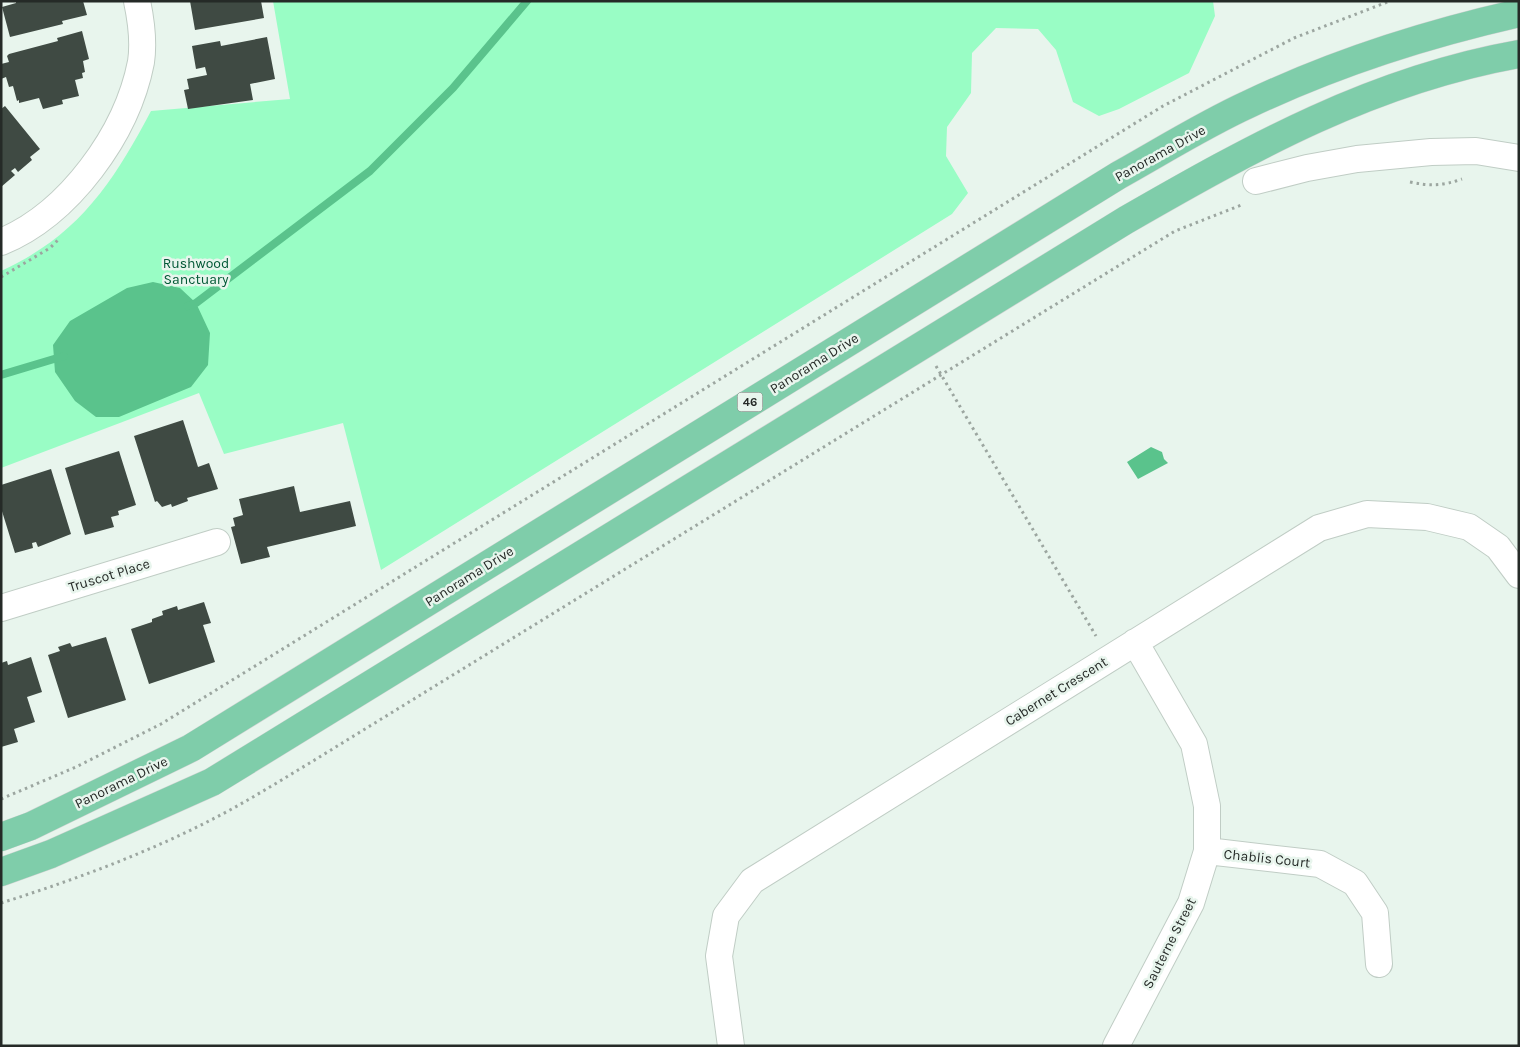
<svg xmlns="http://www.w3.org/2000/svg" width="1520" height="1047" font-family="Karla,sans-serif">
<rect width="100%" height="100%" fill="#e8f5ed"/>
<!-- green -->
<path fill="#99fdc5" d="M273 1H1213L1215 16 1189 73 1119 109 1099 116 1073 102 1056 50 1038 29 996 28 972 53 971 93 947 127 946 156 968 193 952 214 381 570 343 423 224 454 199 393 1 468V271C78 236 113 183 151 111L290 99Z"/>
<!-- water -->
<path fill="#5ac38c" d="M153 282 180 288 196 303 210 333 208 365 191 387 119 417H96L75 401 55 372 53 345 70 321 127 288Z
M1151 447 1162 452 1164 459 1168 463 1138 479 1127 462Z"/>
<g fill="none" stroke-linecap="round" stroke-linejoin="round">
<!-- stream -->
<path stroke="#5ac38c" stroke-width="8" d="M188 306 196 303 370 171 453 88 527 1
M1 375 64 356"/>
</g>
<!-- building -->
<path fill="#3f4a43" d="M16 1H83L87 15 62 21 63 24 10 37 2 7 16 3Z
M190 1H261L264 18 195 30Z
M82 31 89 59 83 61 85 72 82 73 83 78 75 80 79 96 62 100 63 104 43 109 39 98 19 103V100L17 101 13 86 9 87 6 77 1 79V64L9 62 7 56 9 54 58 41 57 38Z
M267 37 275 79 250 84 253 100 188 109 184 90 189 89 187 79 207 75 205 67 196 69 192 46 220 41 221 46Z
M5 106 40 149 30 157 32 160 18 172 15 168 11 171 15 175 1 187V109Z
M183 420 198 467 209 463 218 489 187 498 188 501 172 507 171 504 162 507 157 501 155 502 134 436Z
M119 451 136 505 118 511 119 515 111 517 114 527 85 535 65 468Z
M51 469 71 534 38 547 36 542 32 543 33 548 15 553 1 508V485Z
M294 486 300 512 350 501 356 526 267 547 270 557 241 564 231 527 235 526 233 518 243 515 239 499Z
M204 602 211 623 203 625 215 662 149 684 131 629 152 622V619L163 615 162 611 177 606 178 610Z
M106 637 126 700 68 718 48 655 60 651 58 647 70 643 72 647Z
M31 657 42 692 27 697 35 722 14 729 18 742 1 747V663L7 661 8 665Z"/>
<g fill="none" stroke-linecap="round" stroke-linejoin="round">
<!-- minor casing -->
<g stroke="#c0cdc5" stroke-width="28">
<path id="minor" d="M1256 181 1307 168 1357 159 1431 152 1476 151 1519 158
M1 242C69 214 127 134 141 62 144 42 141 20 137 1
M1 608 217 542
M1207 851 1320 864 1355 883 1375 913 1379 964
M731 1046 719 956 726 916 752 881 1319 528 1367 514 1427 517 1469 527 1498 547 1519 575
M1116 1046 1191 903 1207 851V806L1194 744 1135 642"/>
</g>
<!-- major casing -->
<g stroke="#d3d4d4" stroke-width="29">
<path id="major" d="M1 837 31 826 191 748 1119 175C1162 151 1205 124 1249 104 1335 63 1426 34 1519 13
M1 872 51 854 212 782 1126 220C1253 147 1373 80 1519 54"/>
</g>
<!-- path -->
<path stroke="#9ca6a0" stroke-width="3" stroke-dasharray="2.5 4" stroke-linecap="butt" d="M1410 182C1429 186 1443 186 1462 179
M1 277 50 248 59 239
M936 366 1096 636
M1 799 76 767 161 724 1163 106 1294 38 1390 1
M1 903C71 881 142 855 207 822 243 804 278 782 313 761L1175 231 1244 204"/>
<!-- minor -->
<use href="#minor" stroke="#fff" stroke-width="26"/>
<!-- major -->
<use href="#major" stroke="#7fcdaa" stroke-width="28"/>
</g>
<g text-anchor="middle" stroke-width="5" stroke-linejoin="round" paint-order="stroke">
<!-- shield labels -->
<rect fill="#e8f5ed" stroke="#606762" stroke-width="1" x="737.5" y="392.5" width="25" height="19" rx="4"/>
<g font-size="12" font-weight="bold" fill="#252a27">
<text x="750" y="406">46</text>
</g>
<!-- street labels -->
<g font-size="14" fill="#252a27" stroke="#e8f5ed">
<text transform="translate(1160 153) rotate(-29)" y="5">Panorama Drive</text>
<text transform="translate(814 363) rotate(-32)" y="5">Panorama Drive</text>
<text transform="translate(109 575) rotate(-17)" y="5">Truscot Place</text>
<text transform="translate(469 576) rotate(-32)" y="5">Panorama Drive</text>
<text transform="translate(1056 691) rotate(-32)" y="5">Cabernet Crescent</text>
<text transform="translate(121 782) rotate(-26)" y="5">Panorama Drive</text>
<text transform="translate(1267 858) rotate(6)" y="5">Chablis Court</text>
<text transform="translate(1169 943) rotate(-63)" y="5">Sauterne Street</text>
</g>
<!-- park labels -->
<g font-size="14" fill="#005835" stroke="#e8f5ed">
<text x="196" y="268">Rushwood<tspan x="196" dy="16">Sanctuary</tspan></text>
</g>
</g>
<!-- border -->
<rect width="1520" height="1047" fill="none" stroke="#252a27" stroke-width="5"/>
</svg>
